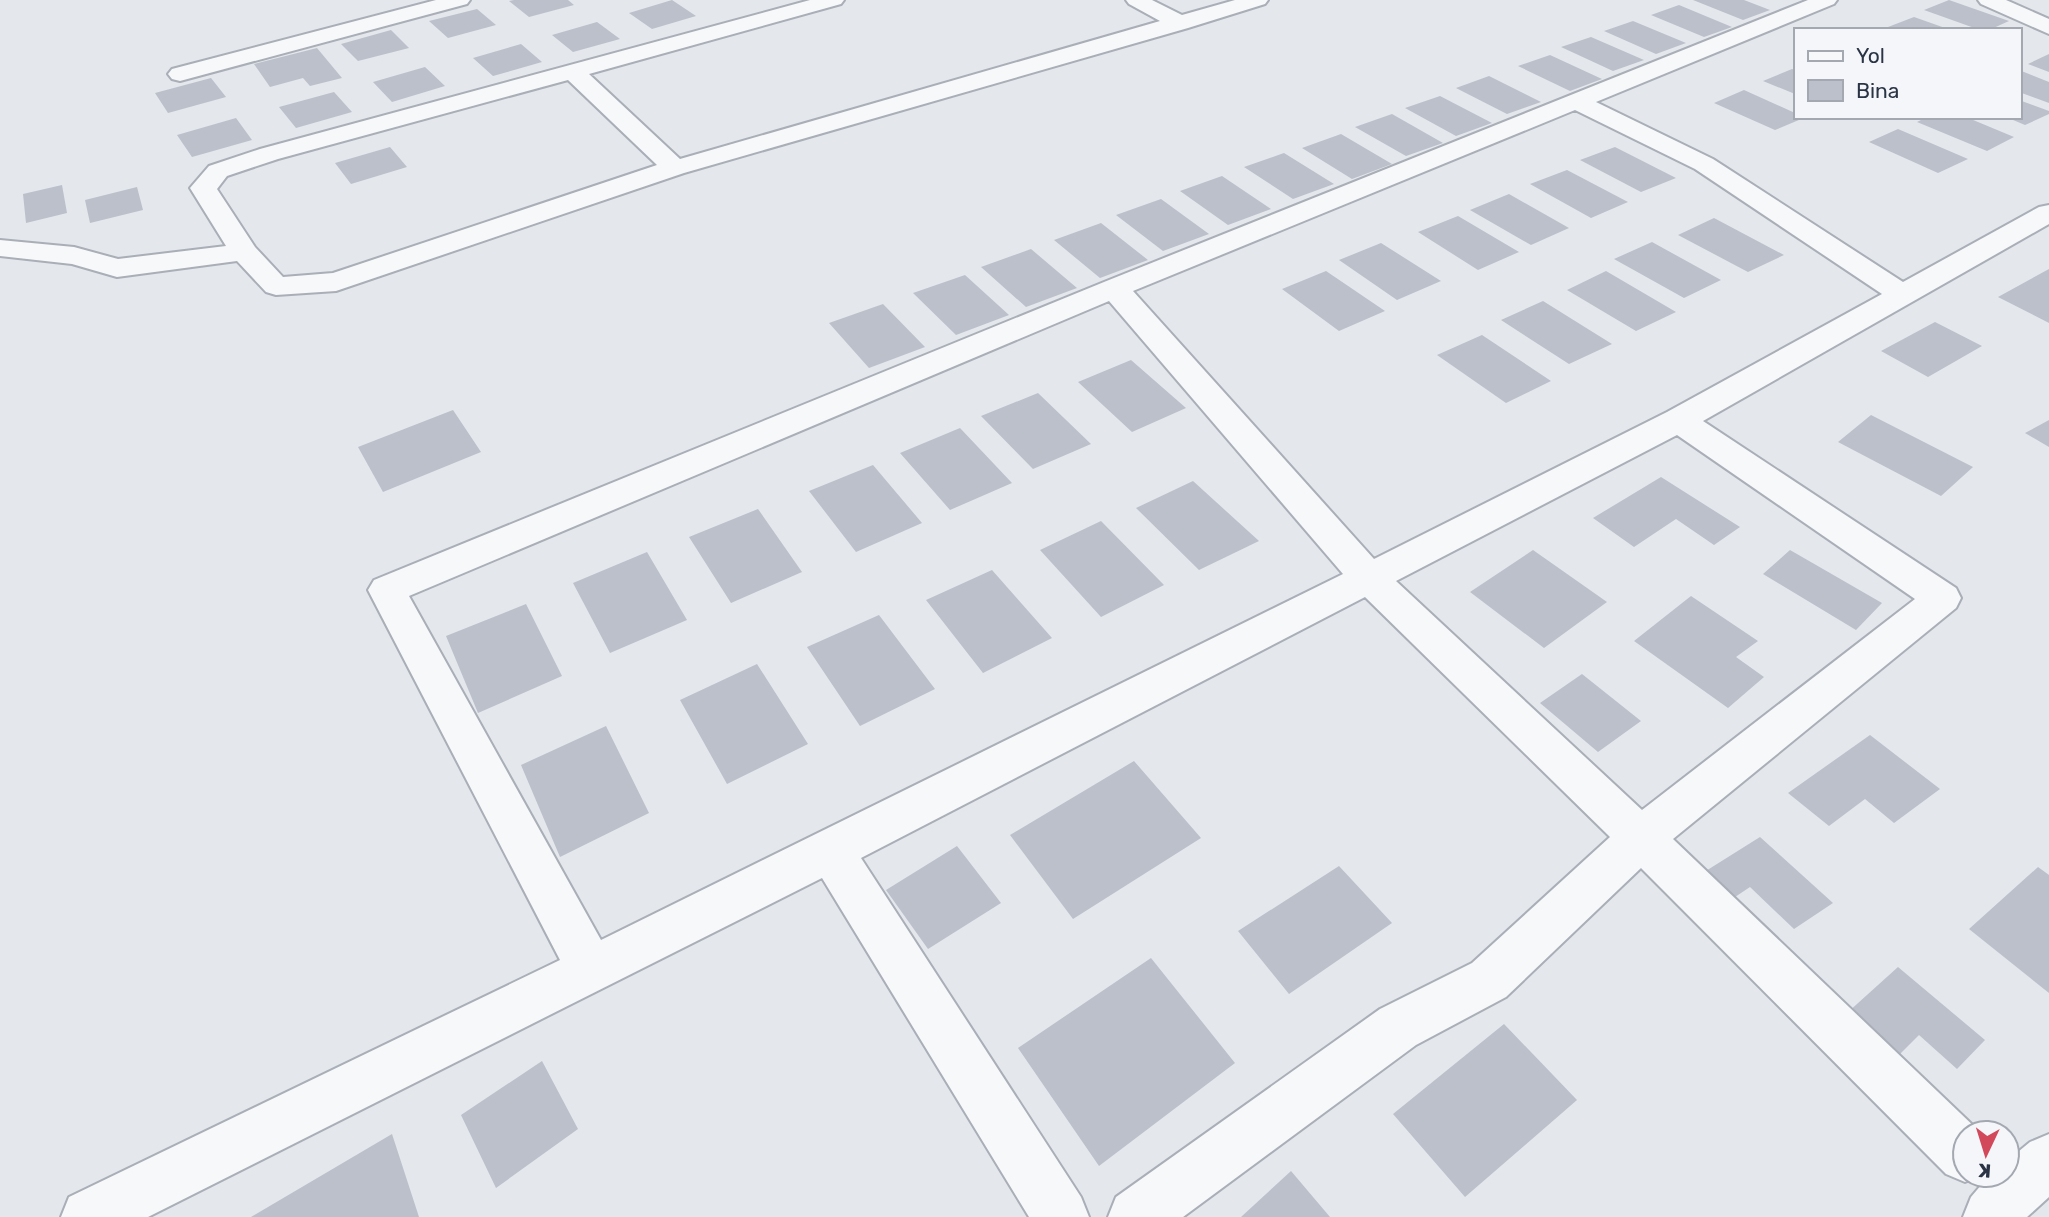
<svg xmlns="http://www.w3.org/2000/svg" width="2049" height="1217" font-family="Rubik,sans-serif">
<rect width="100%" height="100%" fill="#e4e7ec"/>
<!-- building -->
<path fill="#bbc0ca" d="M514 0H568L574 5 529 17 509 1Z
M672 0 696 16 652 29 629 13Z
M1693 0H1744L1770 10 1743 20Z
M1949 0 2009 21 1989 30H1980L1924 10Z
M1679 5 1732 27 1704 37 1651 15Z
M477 9 496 25 448 38 429 21Z
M1914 17 1948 29V30H1895L1888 27Z
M1633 21 1686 43 1656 54 1604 31Z
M597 22 620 39 573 52 552 35Z
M391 30 409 48 358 61 341 44Z
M1591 37 1644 60 1613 71 1561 47Z
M521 44 542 62 493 76 473 58Z
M317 48 342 78 310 86 303 78 270 87 254 64Z
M2049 54V72L2028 64Z
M1550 55 1602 79 1570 91 1518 66Z
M425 67 445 86 392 102 373 82Z
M1792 69 1795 70V94L1763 81Z
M2019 70 2049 82V103L2019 92Z
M1489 76 1541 102 1507 114 1456 88Z
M211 78 226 97 168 113 155 93Z
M1744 90 1795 113V117H1806L1775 130 1714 103Z
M334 92 352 112 296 128 279 107Z
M1440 96 1492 123 1456 136 1405 108Z
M2019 100 2049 111V114L2025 125 2006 117H2019Z
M1392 114 1443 143 1406 156 1355 127Z
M1927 117H1966L2014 137 1987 151 1917 122Z
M236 118 252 140 192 157 177 135Z
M1898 129 1968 159 1938 173 1869 142Z
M1341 134 1392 164 1352 179 1302 148Z
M390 147 407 167 351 184 335 163Z
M1615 147 1676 178 1641 192 1580 160Z
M1284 153 1334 184 1293 199 1244 167Z
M1567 170 1628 202 1591 218 1530 184Z
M1222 176 1271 209 1228 225 1180 191Z
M62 185 67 213 26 223 23 194Z
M137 187 143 210 90 223 85 200Z
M1509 194 1569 228 1531 245 1470 210Z
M1161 199 1209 234 1163 251 1116 215Z
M1458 216 1519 252 1478 270 1418 232Z
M1714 218 1784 255 1748 272 1678 235Z
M1101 223 1148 260 1100 278 1054 240Z
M1652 242 1721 280 1684 298 1614 259Z
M1381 243 1441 281 1397 300 1339 260Z
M1031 249 1077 288 1026 307 981 267Z
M2049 269V323L1998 297Z
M1326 271 1385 311 1339 331 1282 289Z
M1606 271 1676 312 1636 331 1567 290Z
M965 275 1009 315 956 335 913 293Z
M1543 301 1612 344 1569 364 1501 320Z
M883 304 925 347 869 368 829 323Z
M1935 322 1982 346 1928 377 1881 351Z
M1482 335 1551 381 1506 403 1437 355Z
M1131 360 1186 408 1132 432 1078 382Z
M1038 393 1091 444 1033 469 981 416Z
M453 410 481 452 383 492 358 447Z
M1871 415 1973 467 1941 496 1838 442Z
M2049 420V447L2025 433Z
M960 428 1012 483 950 510 900 453Z
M873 465 922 523 856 552 809 491Z
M1661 477 1740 527 1714 545 1676 519 1634 547 1593 518Z
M1193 481 1259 541 1199 570 1136 508Z
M758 509 802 572 731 603 689 537Z
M1101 521 1164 585 1101 617 1040 550Z
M1533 550 1607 602 1544 648 1470 592Z
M1790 550 1882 603 1856 630 1763 574Z
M647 552 687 620 610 653 573 583Z
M992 570 1052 638 983 673 926 600Z
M1691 596 1758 641 1736 657 1764 677 1728 708 1634 641Z
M526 604 562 676 478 713 446 636Z
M879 615 935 689 860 726 807 647Z
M757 664 808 744 727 784 680 700Z
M1582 674 1641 721 1598 752 1540 703Z
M606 726 649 813 560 857 521 765Z
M1870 735 1940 789 1894 823 1865 799 1829 826 1788 793Z
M1134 761 1201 838 1073 919 1010 835Z
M1760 837 1833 903 1794 929 1750 887 1729 901 1701 874Z
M957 846 1001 903 928 949 886 890Z
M1339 866 1392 923 1289 994 1238 931Z
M2038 867 2049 875V993L1969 929Z
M1151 958 1235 1063 1099 1166 1018 1048Z
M1898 967 1985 1040 1957 1069 1919 1035 1897 1057 1847 1013Z
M1504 1024 1577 1100 1465 1197 1393 1114Z
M542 1061 578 1129 496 1188 461 1115Z
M392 1134 419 1217H251Z
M1291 1171 1330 1217H1241Z"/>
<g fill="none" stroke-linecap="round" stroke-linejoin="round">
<!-- minor casing -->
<g stroke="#a9aeb7" stroke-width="4">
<path id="minor" d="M436 0H470L467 4 180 81 172 79 168 74 172 69Z
M810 0H844L841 4 589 74 680 159 1160 21 1129 4 1126 0H1152L1182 15 1235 0H1268L1265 4 1188 28 684 173 336 291 276 295 266 292 237 261 117 277 72 264 0 256V240L74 247 118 259 226 246 190 188 209 166 260 149ZM568 80 657 165 333 273 283 277 255 247 217 189 227 176 278 159Z
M1808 0H1837L1834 4 1596 102 1713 159 1903 282 2039 207 2049 205V224L1703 421 1956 588 1961 598 1956 608 1673 839 1981 1133H1965V1175H1982L1965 1182 1946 1174 1641 868 1506 997 1416 1045 1183 1217H1108L1116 1197 1380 1009 1472 963 1610 837 1365 597 861 858 1081 1197 1089 1217H1029L822 878 148 1217H61L69 1197 560 960 368 590 374 580 1104 282ZM1575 110 1695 169 1882 294 1667 412 1374 559 1133 291ZM1109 301 1343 574 601 940 409 596ZM1677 435 1915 599 1642 810 1396 581Z
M1978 0H2006L2049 19V34L1981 4Z
M2049 1134V1197L2027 1217H1963L1971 1197 1988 1177 2007 1175V1161L2030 1142Z"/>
</g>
<!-- minor -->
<use href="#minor" fill="#f7f8fa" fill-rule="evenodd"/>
</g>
<!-- legend -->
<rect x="1794" y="28" width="228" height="91" fill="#f4f6f9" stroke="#a4a8b1" stroke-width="2"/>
<rect x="1808" y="51" width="35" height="10" fill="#f7f8fa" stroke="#a4a8b1" stroke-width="2"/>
<text x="1856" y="63" font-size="21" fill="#2b3445">Yol</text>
<rect x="1808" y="80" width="35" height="21" fill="#bbc0ca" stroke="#a4a8b1" stroke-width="2"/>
<text x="1856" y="98" font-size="21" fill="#2b3445">Bina</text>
<!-- north arrow -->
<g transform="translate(1986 1154) rotate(184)"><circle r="33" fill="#f4f6f9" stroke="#a4a8b1" stroke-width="2"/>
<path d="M0-5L12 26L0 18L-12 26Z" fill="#d1495b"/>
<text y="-10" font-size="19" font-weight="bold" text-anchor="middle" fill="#2b3445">K</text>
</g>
</svg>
